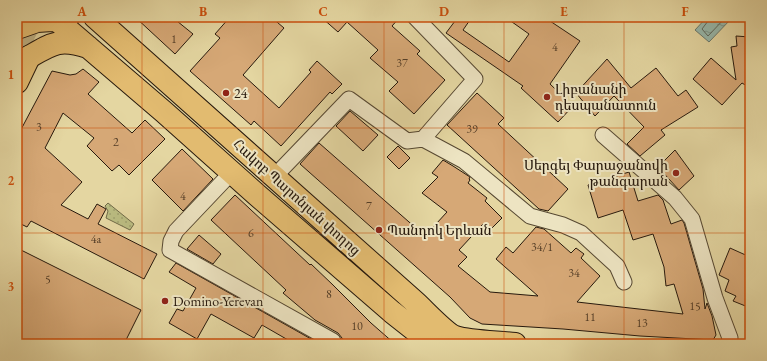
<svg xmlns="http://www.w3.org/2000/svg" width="767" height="361" font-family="'EB Garamond','Noto Serif Armenian',serif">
<defs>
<pattern id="park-dots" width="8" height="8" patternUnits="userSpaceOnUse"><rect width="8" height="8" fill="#babc81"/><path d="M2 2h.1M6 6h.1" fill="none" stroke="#a0a16e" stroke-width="1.8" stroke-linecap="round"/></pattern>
<pattern id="water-ripples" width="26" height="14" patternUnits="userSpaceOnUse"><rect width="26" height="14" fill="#97b8ab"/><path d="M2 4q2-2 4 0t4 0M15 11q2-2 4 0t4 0" fill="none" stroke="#7b958a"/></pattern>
</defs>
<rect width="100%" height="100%" fill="#e4d6a1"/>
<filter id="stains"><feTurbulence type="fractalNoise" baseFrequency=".005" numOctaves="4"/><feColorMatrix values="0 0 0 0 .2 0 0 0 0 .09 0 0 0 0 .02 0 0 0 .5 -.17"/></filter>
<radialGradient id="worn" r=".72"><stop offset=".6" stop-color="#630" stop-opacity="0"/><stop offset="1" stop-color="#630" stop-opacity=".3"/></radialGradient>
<!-- park -->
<path fill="url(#park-dots)" stroke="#706a47" d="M108 203 134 224 130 230 106 218 108 211 105 206Z"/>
<!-- water -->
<path fill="url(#water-ripples)" stroke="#6a786c" d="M707 17H729L731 19 709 42 695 30Z"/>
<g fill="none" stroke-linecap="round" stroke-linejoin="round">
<!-- shore -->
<path stroke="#5f685c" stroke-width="1" d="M709 17 708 21 702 29 708 36 726 17"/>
</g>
<!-- building -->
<path fill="#d6a876" stroke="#27190d" d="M135 17H172L193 34 175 54Z
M230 17H271L284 28 243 75 279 108 311 72 309 70 317 61 342 84 332 94 330 92 281 146 254 121 251 125 190 71 220 38 215 34Z
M321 17H400L392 26 420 51 417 54 445 80 414 114 389 91 398 82 370 58 378 50 347 22 338 32Z
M458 17H472L463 30 509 62 529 34 505 17H544L580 41 550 84 573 106 558 122 521 88 523 86 446 33Z
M736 36 750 37V88L742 83 722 105 693 79 711 58 736 80 731 47 737 46Z
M607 59 631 88 656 68 678 96 686 90 698 107 661 130 665 135 640 156 627 144 644 127 614 96 595 116 576 93Z
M83 69 99 82 88 94 132 133 145 120 165 139 129 175 119 165 112 171 87 146 94 138 63 113 45 148 82 182 61 205 88 219 97 204 106 209 98 224 157 254 144 279 31 221 27 227 17 222V137L52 71 70 75 76 74Z
M477 93 504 118 498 124 568 189 548 211 539 209 447 125Z
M350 111 378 135 363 151 336 126Z
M319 143 425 236 447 212 422 193 438 177 432 173 443 160 453 166 470 177 469 179 470 180 468 183 487 198 485 201 502 218 490 230 483 224 459 250 467 257 458 266 490 292 538 296 496 259 506 247 513 253 536 227 544 229 571 253 576 248 584 254 581 258 600 276 577 302 683 314 674 284 666 286 664 267 653 234 633 240 623 210 598 218 588 185 629 172 638 201 658 195 663 200 671 224 682 220 684 223 703 289 705 309 707 303 712 316 716 335 713 340 640 336 563 329 482 324 470 318 450 297 300 164Z
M398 146 410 158 399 169 387 157Z
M182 149 213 179 183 211 152 180Z
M675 150 694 176 679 190 658 167Z
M235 195 310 265 311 264 333 285 371 323 395 344H343L342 338 338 333 315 320 283 293 286 290 211 220Z
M199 235 221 254 213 264 187 249Z
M17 248 141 310 124 344H17Z
M730 248 750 257V301L748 307 733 301 736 296 725 291 729 280 719 275Z
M176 263 320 344H295L262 325 254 338 211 314 197 339 169 323 177 309 183 311 196 288 169 272Z"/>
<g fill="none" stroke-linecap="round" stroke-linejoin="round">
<!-- trunk-tunnel -->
<path stroke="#beb083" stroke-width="22" stroke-dasharray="22 11" stroke-linecap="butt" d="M17 49 33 17"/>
<!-- minor casing -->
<g stroke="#564832" stroke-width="17">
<path id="minor" d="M415 17 475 79 423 139
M603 135 675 198 692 219 715 298 730 338V344
M232 172 176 231 171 241 170 250 333 341 334 344
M274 177 349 99 407 141 423 139 464 161 530 216 563 225 581 233 617 266 624 282"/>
</g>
<!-- primary casing -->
<g stroke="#27190d" stroke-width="24">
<path id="primary" d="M53 17 164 112 257 195 392 312 425 338 436 344
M95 17 415 302C424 310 445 333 455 337 470 342 498 342 515 344
M17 28 37 21 67 19
M29 57C53 43 60 38 88 47"/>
</g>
<!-- trunk casing -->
<g stroke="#27190d" stroke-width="24">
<path id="trunk" d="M17 82 29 57"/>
</g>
<!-- minor -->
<use href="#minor" stroke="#ede4c2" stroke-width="15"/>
<!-- primary -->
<use href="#primary" stroke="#e2bb70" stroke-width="22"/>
<!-- trunk -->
<use href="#trunk" stroke="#e2bb70" stroke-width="22"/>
</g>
<!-- grid -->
<path fill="none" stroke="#cb4f0c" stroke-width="1" stroke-opacity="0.55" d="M142 17V344M263 17V344M384 17V344M504 17V344M624 17V344M17 128H750M17 233H750"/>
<!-- markers -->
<g fill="#8f2418" stroke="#ede4c2" stroke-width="1.5">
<circle cx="226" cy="93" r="4"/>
<circle cx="547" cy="97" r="4"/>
<circle cx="676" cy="173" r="4"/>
<circle cx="379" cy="230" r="4"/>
<circle cx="165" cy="301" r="4"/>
</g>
<g text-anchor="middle" stroke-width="4" stroke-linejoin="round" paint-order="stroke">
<!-- number labels -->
<g font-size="12" fill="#533d27">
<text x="174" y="43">1</text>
<text x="555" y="51">4</text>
<text x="402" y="67">37</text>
<text x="39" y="131">3</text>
<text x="472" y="133">39</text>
<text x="116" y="146">2</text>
<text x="183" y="200">4</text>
<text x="369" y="210">7</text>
<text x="251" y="237">6</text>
<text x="96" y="243">4a</text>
<text x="542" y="251">34/1</text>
<text x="574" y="277">34</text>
<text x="48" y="283">5</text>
<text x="329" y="298">8</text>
<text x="695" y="310">15</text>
<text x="590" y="321">11</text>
<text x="642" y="327">13</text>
<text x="357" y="330">10</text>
</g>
<!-- poi labels -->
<g font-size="14" fill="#27190d" stroke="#ede4c2" text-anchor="start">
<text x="555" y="94">Լիբանանի<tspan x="555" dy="16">դեսպանատուն</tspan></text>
<text x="234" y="98">24</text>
<text x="668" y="170" text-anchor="end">Սերգեյ Փարաջանովի<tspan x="668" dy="16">թանգարան</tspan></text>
<text x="387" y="235">Պանդոկ Երևան</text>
<text x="173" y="306">Domino-Yerevan</text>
</g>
<!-- street labels -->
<g font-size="14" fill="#27190d" stroke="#ede4c2">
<text transform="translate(297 197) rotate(42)" y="5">Հակոբ Պարոնյան փողոց</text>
</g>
</g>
<!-- margin -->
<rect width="767" height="361" fill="none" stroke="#e4d6a1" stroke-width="44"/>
<rect x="22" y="22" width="723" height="317" fill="none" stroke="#cb4f0c" stroke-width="1.5"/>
<g font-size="13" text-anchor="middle" font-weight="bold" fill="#cb4f0c">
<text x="82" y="16">A</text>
<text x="203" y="16">B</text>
<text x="323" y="16">C</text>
<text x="444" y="16">D</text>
<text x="564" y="16">E</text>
<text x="685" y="16">F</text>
<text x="11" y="79">1</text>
<text x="11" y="185">2</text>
<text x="11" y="291">3</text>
</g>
<rect width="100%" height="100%" filter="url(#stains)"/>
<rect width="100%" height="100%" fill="url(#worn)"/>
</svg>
